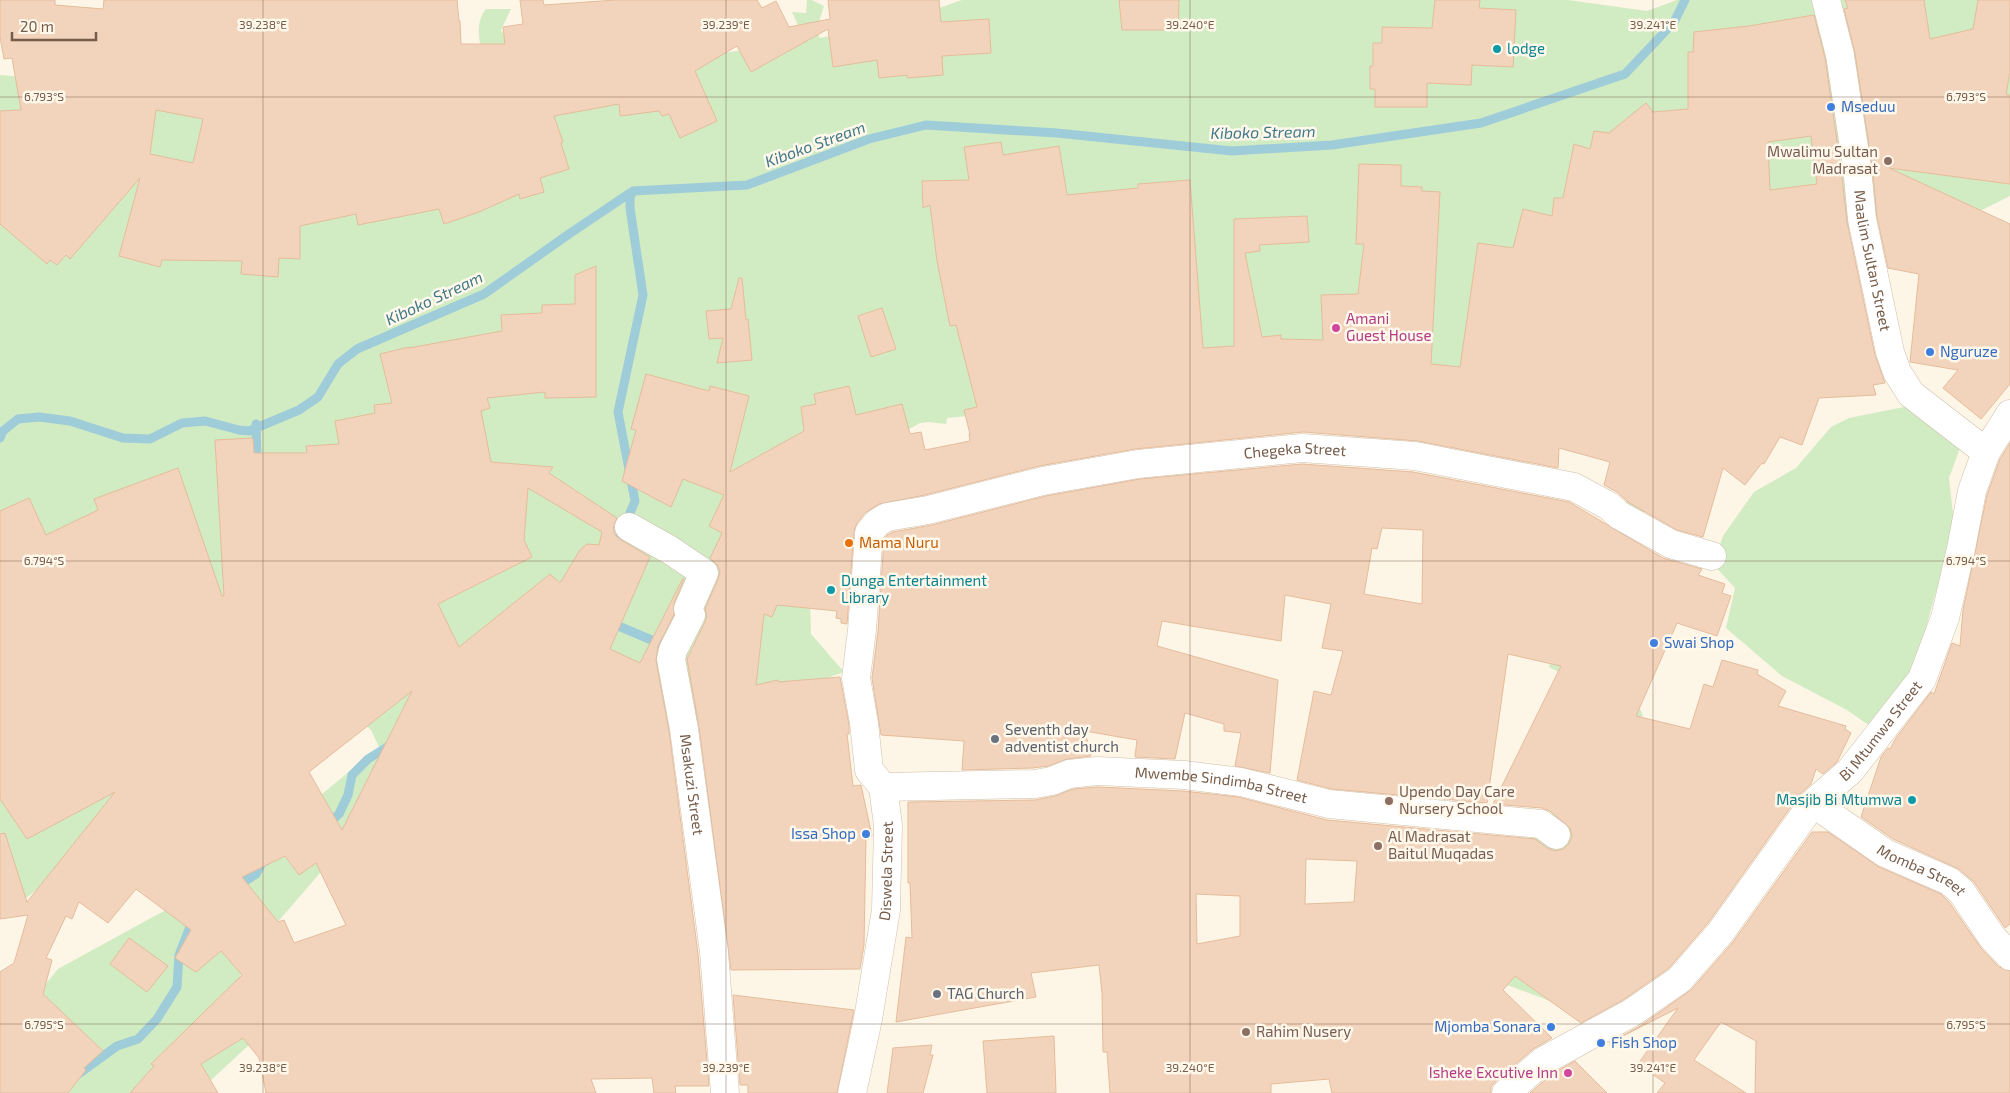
<svg xmlns="http://www.w3.org/2000/svg" width="2010" height="1093" font-family="'Exo 2',sans-serif">
<rect width="100%" height="100%" fill="#fdf5e5"/>
<!-- green -->
<path fill="#d1ebc3" d="M807 0H812L824 6 815 34 819 35V38L885 27 962 0H1568L1647 11 1677 0H2010V196L1956 223 1876 216 1823 240 1726 398 1581 599 1643 715 1554 881 1553 1002 1486 977 1511 859 1620 739 1630 709 1549 667 1561 626 1573 599 1680 402 1476 389 1027 410 947 418 946 424 928 422 920 423 848 462 808 533 811 634 844 672 596 757 411 767 258 945 240 976 250 1044 197 1093H0V1039L58 969 213 884 379 747 371 730 347 709 218 744 0 919V75L194 92 413 47 581 76 805 40 792 12 806 13Z
M486 9H511L501 30 507 40 521 32 487 70C482 52 472 26 486 9Z
M1919 404 1961 445 1949 478 1955 532 1932 605 1917 664 1870 726 1847 710 1782 676 1726 628 1735 588 1713 564 1723 536 1754 492 1796 468 1831 427 1849 418Z"/>
<g fill="none" stroke-linecap="round" stroke-linejoin="round">
<!-- stream -->
<path stroke="#9fccd9" stroke-width="9" d="M256 424 257 463
M0 438 3 431 18 419 39 417 70 421 123 438 150 439 182 423 205 421 239 430 249 431 299 410 318 397 338 364 357 349 484 294 569 234 633 191 747 185 869 139 926 125 1057 133 1232 151 1332 145 1481 123 1625 74 1674 22 1685 0
M612 548 620 537 635 501 618 412 643 295 630 208V198L633 191
M609 622 661 644
M326 826 339 814 348 795 352 775 368 759 392 744
M235 888 256 874 262 863 266 861
M77 1075 117 1046 138 1039 157 1019 177 987 179 955 191 924 196 919"/>
</g>
<!-- building -->
<path fill="#f2d4bc" stroke="#e5bc9c" fill-rule="evenodd" d="M0 0H55V5L103 9 104 0H457L459 21H460L461 44H505L503 27 523 24 520 0H543L544 5 616 0H757L762 8 776 1 789 27 830 19 828 0H939L941 22 989 19 991 53 942 56 943 75 907 78V75L879 78 877 60 833 67 828 29 751 72 737 46 695 71 717 121 680 138 669 114 662 116 659 111 620 116 619 104 554 116 563 142 561 143 569 169 540 178 544 192 520 199 519 194 479 212 444 224 439 209 358 225 356 214 300 226V259L279 258 278 277 241 274 242 261 162 260 160 267 119 256 140 178 70 259 66 255 57 265 50 260 47 264 0 224V111L21 110 12 58 4 59 0 37ZM156 110 203 119 193 163 150 154Z
M1119 0H1179L1178 30H1122Z
M1435 0H1480L1479 8 1516 10 1513 67 1472 65 1471 85 1427 83V107H1375V89H1370V66H1373V43H1382V27L1432 28Z
M1845 0H1924L1930 39 1973 29 1978 0H2010V71L2006 95H2010V184L1889 168 2010 224V384L1981 419 1943 388 1958 370 1910 362 1919 274 1888 268 1877 217 1872 165 1855 53 1844 9 1848 8Z
M1814 15 1825 58 1841 169 1847 222 1875 355 1885 383 1873 385 1876 395 1819 398 1802 445 1780 437 1764 464 1762 463 1745 485 1723 468 1703 537 1677 530 1628 502 1617 492 1604 485 1610 462 1559 448 1558 468 1418 441 1303 432 1135 449 1039 466 925 495 879 504 865 513 857 523 854 531 847 624 841 623V619L836 618 837 611 777 605 772 617 764 614 756 685 778 680V682L840 677 849 725V734H847L853 786 861 785 872 836H866L864 945 860 969 731 970 699 727 687 659 705 622 707 616 705 609 718 579 720 572 718 566 710 558 722 533 709 526 724 495 683 479 671 507 622 481 636 430 631 429 646 374 709 391 710 386 749 396 730 472 804 431 801 407 816 404 814 394 849 386 856 415 902 404 910 434 921 432 925 450 970 441 969 434H970L964 410 977 407 956 325 950 326 937 261 930 205 923 208 922 181 969 180 964 147 1001 142 1003 155 1059 146 1067 195 1138 188V184L1190 180 1203 348 1234 346V219L1307 216 1309 242 1259 245 1260 251 1245 253 1262 337 1281 335V339L1323 340 1321 295 1358 294 1364 244H1356L1359 164 1401 165V186L1422 187V191L1440 192 1431 364 1460 367 1478 243 1513 248 1523 209 1552 216 1554 198H1563L1574 144 1590 149 1594 131 1609 133 1646 103 1653 112 1688 109V52H1693L1694 32 1749 26ZM1811 136 1817 184 1770 190 1768 142Z
M596 266V397L545 398V392L487 398 490 408 481 411 491 462 553 467 549 473 617 518 613 528 615 535 621 540 650 557 610 649 640 663 683 578 684 579 674 603V615L658 646 656 661 669 731 698 954 709 1086H675L676 1093H654L652 1078 591 1079 596 1093H266L259 1058 243 1038 201 1064 218 1093H130L154 1066 151 1064 242 975 221 951 196 972 175 958 191 930 136 889 108 923 79 902 72 919 66 916 46 958 52 960 43 994 103 1051 84 1068 86 1070 68 1093H0V972L14 963 28 915 0 919V834L5 833 27 902 115 792 27 839 0 799V511L29 498 46 535 98 510 94 499 178 468 222 596H224L215 440 253 438 254 453H307L306 446 339 444 335 421 375 413 374 405 392 403 380 354 409 347V348L502 331 501 315 542 313V305L575 304V275ZM528 488 602 532 599 545 587 544 580 550 560 583 550 574 459 647 438 604 532 557 524 540ZM412 691 342 830 309 772ZM285 856 299 875 316 863 346 925 294 943 284 920 278 922 242 877Z
M739 278H742L746 320 748 319 752 360 717 363 723 338 709 339 706 311 731 309Z
M882 308 896 349 871 357 858 316Z
M2010 443V924L2005 928 1974 882 1959 869 1893 839 1861 817 1881 757 1888 748 1890 749 1896 738 1931 692 1934 694 1952 643 1960 646 1963 610 1987 495 2000 459Z
M1302 464 1413 472 1569 502 1663 558 1702 569 1698 575 1725 584 1722 593 1731 596 1717 636 1677 623 1636 716 1690 729 1704 684 1713 687 1722 660 1758 670 1757 674 1786 691 1778 706 1846 726 1845 729 1851 733 1837 762 1823 774 1816 769 1811 784 1800 794 1708 923 1669 968 1623 1000 1581 1023 1515 976 1503 990 1552 1038 1533 1049 1496 1081 1491 1087V1093H1332L1329 1079 1271 1084V1093H1110L1107 1052H1103L1102 993 1099 965 1031 973 1036 997 896 1022 906 937 912 938 910 883H908V802L1035 800 1055 796 1073 789 1097 787 1183 791 1238 797 1327 820 1535 839 1547 848 1555 851 1563 849 1569 844 1572 836 1570 828 1550 811 1542 808 1493 804 1561 666 1508 654 1487 803 1332 789 1297 780 1314 691 1331 695 1343 651 1322 648 1331 604 1285 595 1281 641 1162 621 1157 646 1278 680 1270 773 1235 766 1241 733 1224 731V724L1185 713 1175 759 1135 757 1137 740 1085 731 1091 756 1067 759 1048 766 1033 768 962 770 964 741 881 735 872 678 878 631 884 539 887 535 893 532 932 525 1046 496 1140 479ZM1382 528 1423 530 1422 604 1364 594 1372 548 1377 549ZM1306 859 1357 861 1354 902 1305 904ZM1196 894 1240 896V936L1197 944Z
M1812 832H1828L1879 867 1941 894 1949 902 1981 948 1999 967 2010 971V1093H1755L1756 1041 1721 1022 1694 1060 1746 1093H1657L1665 1083 1638 1064 1678 1008 1609 1043 1640 1026 1691 990 1733 942Z
M129 938 168 966 147 992 110 964Z
M733 995 854 1010 837 1093H748V1085H740Z
M1054 1036 1056 1093H987L983 1041Z
M932 1045 930 1055H933L923 1093H887L893 1048Z
M1575 1061 1607 1093H1530L1552 1074Z"/>
<g fill="none" stroke-linecap="round" stroke-linejoin="round">
<!-- minor casing -->
<g stroke="#d0bfad" stroke-width="29">
<g id="minor">
<path id="s1" d="M1826 0 1840 55 1857 167 1862 219 1890 352 1897 372 1911 394 1986 452"/>
<path id="s2" d="M629 527 670 550 704 573 688 609 691 615 673 650 671 659 684 729 714 952 725 1093"/>
<path id="s3" d="M883 787 1035 784 1052 781 1069 774 1097 771 1184 775 1241 782 1329 804 1541 824 1556 835"/>
<path id="s4" d="M1813 803 1885 853 1949 881 1961 891 1992 937 2010 956"/>
<path id="s5" d="M852 1093 868 1019 886 910 888 825 883 787 869 770 864 723 856 678 862 630 869 533 877 523 887 517 928 510 1043 481 1138 464 1302 448 1415 456 1574 487 1609 506 1619 515 1671 544 1712 556"/>
<path id="s6" d="M1506 1093 1543 1061 1631 1013 1679 980 1720 933 1813 803 1850 771 1922 679 1945 618 1961 549 1972 491 1986 452 2010 414"/>
</g>
</g>
<!-- minor -->
<use href="#minor" stroke="#fff" stroke-width="28"/>
</g>
<!-- ticks -->
<path fill="none" stroke="#765c49" stroke-width="1" stroke-opacity="0.45" d="M263 0V1093M726 0V1093M1190 0V1093M1653 0V1093M0 97H2010M0 561H2010M0 1024H2010"/>
<!-- markers -->
<g fill="#0f9aa8" stroke="#fff8eb" stroke-width="2">
<circle cx="1497" cy="49" r="5"/>
<circle cx="831" cy="590" r="5"/>
<circle cx="1912" cy="800" r="5"/>
</g>
<g fill="#3f7fe0" stroke="#fff8eb" stroke-width="2">
<circle cx="1831" cy="107" r="5"/>
<circle cx="1930" cy="352" r="5"/>
<circle cx="1654" cy="643" r="5"/>
<circle cx="866" cy="834" r="5"/>
<circle cx="1551" cy="1027" r="5"/>
<circle cx="1601" cy="1043" r="5"/>
</g>
<g fill="#8d6e63" stroke="#fff8eb" stroke-width="2">
<circle cx="1888" cy="161" r="5"/>
<circle cx="1389" cy="801" r="5"/>
<circle cx="1378" cy="846" r="5"/>
<circle cx="1246" cy="1032" r="5"/>
</g>
<g fill="#d1479c" stroke="#fff8eb" stroke-width="2">
<circle cx="1336" cy="328" r="5"/>
<circle cx="1568" cy="1073" r="5"/>
</g>
<circle fill="#e8710a" stroke="#fff8eb" stroke-width="2" cx="849" cy="543" r="5"/>
<g fill="#6b7280" stroke="#fff8eb" stroke-width="2">
<circle cx="995" cy="739" r="5"/>
<circle cx="937" cy="994" r="5"/>
</g>
<g text-anchor="middle" stroke-width="5" stroke-linejoin="round" paint-order="stroke">
<!-- culture labels -->
<g font-size="15" fill="#0d838f" stroke="#fff8eb" text-anchor="start">
<text x="1507" y="54">lodge</text>
<text x="841" y="586">Dunga Entertainment<tspan x="841" dy="17">Library</tspan></text>
<text x="1902" y="805" text-anchor="end">Masjib Bi Mtumwa</text>
</g>
<!-- shop labels -->
<g font-size="15" fill="#366cbe" stroke="#fff8eb" text-anchor="start">
<text x="1841" y="112">Mseduu</text>
<text x="1940" y="357">Nguruze</text>
<text x="1664" y="648">Swai Shop</text>
<text x="856" y="839" text-anchor="end">Issa Shop</text>
<text x="1541" y="1032" text-anchor="end">Mjomba Sonara</text>
<text x="1611" y="1048">Fish Shop</text>
</g>
<!-- education labels -->
<g font-size="15" fill="#785e54" stroke="#fff8eb" text-anchor="start">
<text x="1878" y="157" text-anchor="end">Mwalimu Sultan<tspan x="1878" dy="17">Madrasat</tspan></text>
<text x="1399" y="797">Upendo Day Care<tspan x="1399" dy="17">Nursery School</tspan></text>
<text x="1388" y="842">Al Madrasat<tspan x="1388" dy="17">Baitul Muqadas</tspan></text>
<text x="1256" y="1037">Rahim Nusery</text>
</g>
<!-- street labels -->
<g font-size="15" fill="#765c49" stroke="#fff8eb">
<text dy="5" stroke="none"><textPath href="#s1" startOffset="265">Maalim Sultan Street</textPath></text>
<text dy="5" stroke="none"><textPath href="#s5" startOffset="1009">Chegeka Street</textPath></text>
<text dy="5" stroke="none"><textPath href="#s6" startOffset="529">Bi Mtumwa Street</textPath></text>
<text dy="5" stroke="none"><textPath href="#s2" startOffset="310">Msakuzi Street</textPath></text>
<text dy="5" stroke="none"><textPath href="#s3" startOffset="341">Mwembe Sindimba Street</textPath></text>
<text dy="5" stroke="none"><textPath href="#s5" startOffset="225">Diswela Street</textPath></text>
<text dy="5" stroke="none"><textPath href="#s4" startOffset="128">Momba Street</textPath></text>
</g>
<!-- hotel labels -->
<g font-size="15" fill="#b23c85" stroke="#fff8eb" text-anchor="start">
<text x="1346" y="324">Amani<tspan x="1346" dy="17">Guest House</tspan></text>
<text x="1558" y="1078" text-anchor="end">Isheke Excutive Inn</text>
</g>
<!-- food labels -->
<g font-size="15" fill="#c56008" stroke="#fff8eb" text-anchor="start">
<text x="859" y="548">Mama Nuru</text>
</g>
<!-- worship labels -->
<g font-size="15" fill="#5b616d" stroke="#fff8eb" text-anchor="start">
<text x="1005" y="735">Seventh day<tspan x="1005" dy="17">adventist church</tspan></text>
<text x="947" y="999">TAG Church</text>
</g>
<!-- water labels -->
<g font-size="16" font-style="italic" fill="#427a8a" stroke="#fff8eb">
<text transform="translate(1263 132) rotate(-1)" y="6">Kiboko Stream</text>
<text transform="translate(815 144) rotate(-20)" y="6">Kiboko Stream</text>
<text transform="translate(434 298) rotate(-25)" y="6">Kiboko Stream</text>
</g>
</g>
<g font-size="12" text-anchor="middle" fill="#765c49" stroke="#fff8eb" stroke-width="5" stroke-linejoin="round" paint-order="stroke">
<text x="263" y="29">39.238°E</text>
<text x="726" y="29">39.239°E</text>
<text x="1190" y="29">39.240°E</text>
<text x="1653" y="29">39.241°E</text>
<text x="44" y="101">6.793°S</text>
<text x="1966" y="101">6.793°S</text>
<text x="44" y="565">6.794°S</text>
<text x="1966" y="565">6.794°S</text>
<text x="44" y="1029">6.795°S</text>
<text x="1966" y="1029">6.795°S</text>
<text x="263" y="1072">39.238°E</text>
<text x="726" y="1072">39.239°E</text>
<text x="1190" y="1072">39.240°E</text>
<text x="1653" y="1072">39.241°E</text>
</g>
<!-- scale -->
<path d="M12 32v8h84v-8" fill="none" stroke="#765c49" stroke-width="2.5"/>
<text x="20" y="32" font-size="15" fill="#765c49" stroke="#fff8eb" stroke-width="4" paint-order="stroke">20 m</text>
</svg>
